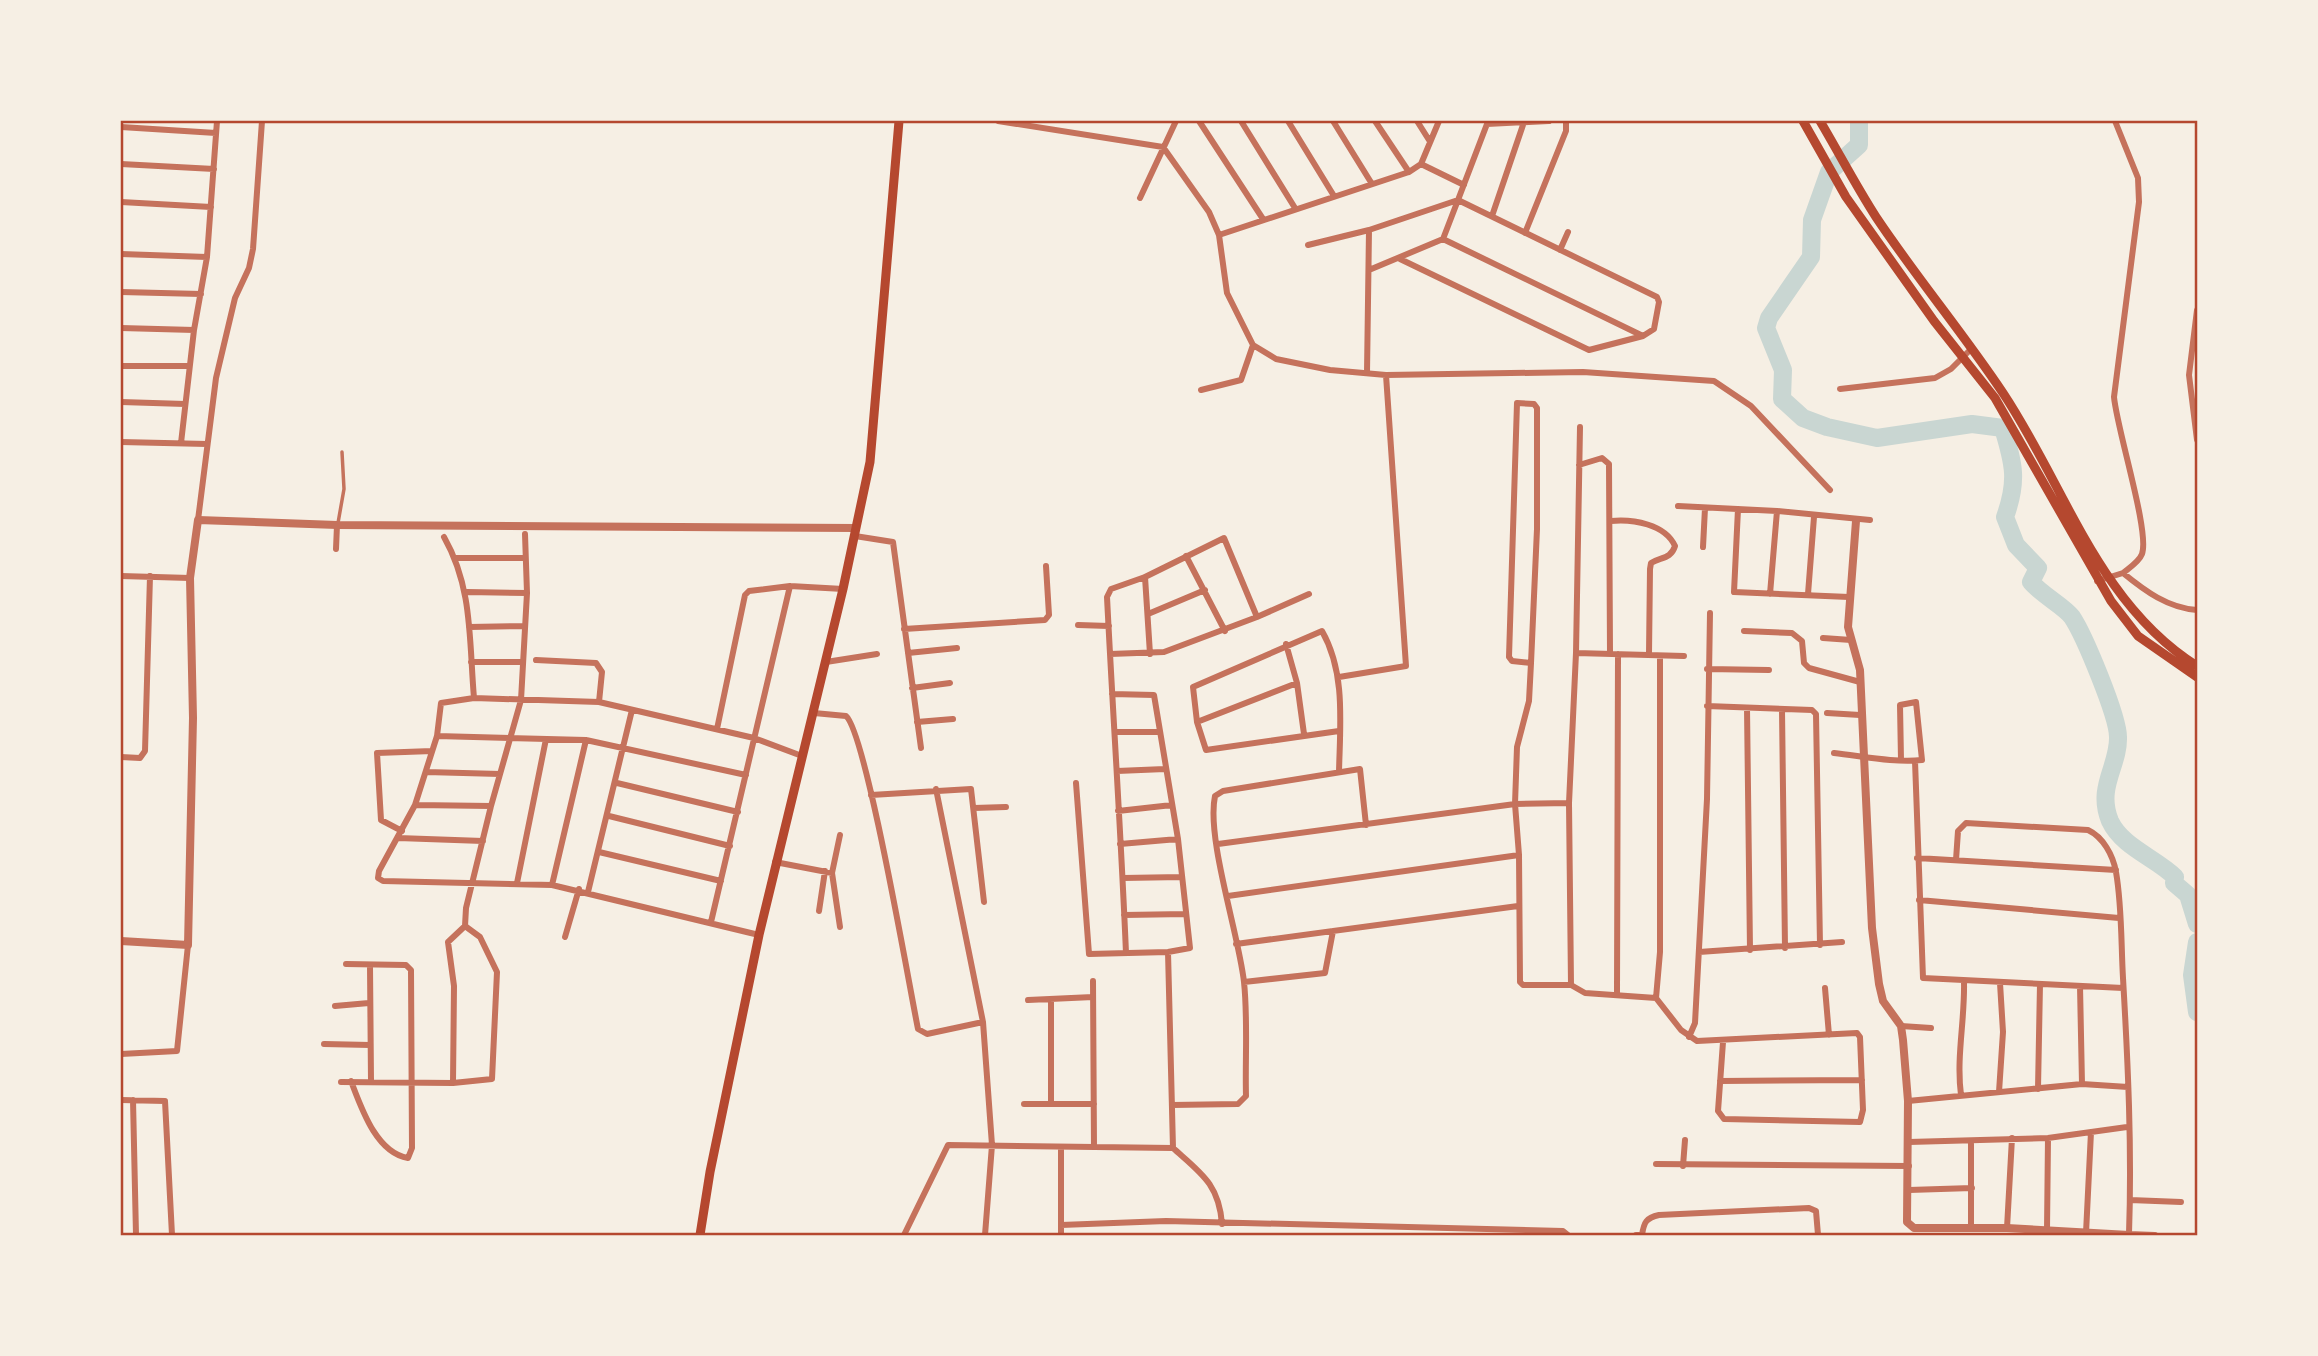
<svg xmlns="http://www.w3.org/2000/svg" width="2318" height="1356" font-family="'Sofia Sans Condensed',sans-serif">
<rect width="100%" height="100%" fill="#f6efe4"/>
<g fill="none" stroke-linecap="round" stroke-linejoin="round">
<!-- river -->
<path stroke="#c9d6d2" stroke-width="18" d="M1859 121V145L1829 172 1812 220 1811 257 1769 318 1766 328 1783 370 1782 399 1803 418 1827 427 1877 438 1972 424 2003 428C2014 464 2018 481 2005 517L2016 545 2038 568 2031 582C2042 595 2065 607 2072 617 2084 635 2118 716 2118 737 2119 766 2096 787 2110 821 2122 847 2156 858 2175 877L2174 883 2188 895 2197 924
M2197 942 2192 975 2197 1012"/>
<!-- service -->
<path stroke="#c5725c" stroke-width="3.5" d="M338 523 344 489 342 452"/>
<!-- minor -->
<path stroke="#c5725c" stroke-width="6" d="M998 121 1163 147 1209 212 1219 235 1227 293 1253 345 1276 359 1330 370 1386 375 1406 666 1339 677
M1199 121 1263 219
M1241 121 1295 208
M1288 121 1334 196
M1333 121 1372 184
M1375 121 1409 172
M1417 121 1429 140
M2115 121 2138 178 2139 202 2114 397C2117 430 2150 532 2142 554 2139 562 2129 568 2123 573
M121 127 216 133
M121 164 214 169
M1421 164 1464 185
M1140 198 1176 121
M121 202 211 207
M1492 216 1524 122
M1525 233 1566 131V121
M1219 235 1409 172 1421 164 1439 121
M1443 239 1643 336
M1308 245 1369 230 1458 200 1487 124 1549 121
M1560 250 1568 232
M121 254 207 257
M1369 270 1443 239 1458 200 1657 297 1659 302 1654 329 1643 336 1589 350 1400 259
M121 292 201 294
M2197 310 2189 375 2197 440
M121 328 194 330
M121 366H189
M1367 373 1369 230
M1386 375 1583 372 1714 381 1751 406 1830 490
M1840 389 1935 378 1951 369 1971 349
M1201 390 1241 380 1253 345
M121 402 185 404
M121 442 207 444
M181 443 194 330 207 257 217 121
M1579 465 1602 458 1609 464 1610 653
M1678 506 1777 511 1870 520
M1738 509 1734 592 1849 597
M198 520 216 378 235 298 249 268 253 249 262 121
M1611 521C1633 519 1665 524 1675 546 1671 559 1661 557 1651 563L1650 569 1649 654
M855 536 893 542 921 748
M444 537C473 588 469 641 474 698
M1703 547 1705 508
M336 549 337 525
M1186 556 1225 631
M456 558H525
M121 576 190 578
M1145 577 1150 654
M2097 581 2123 573C2145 591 2168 608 2197 610
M467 592 527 593
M1770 594 1777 511
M1808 594 1814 517
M1148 614 1205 590
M1257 617 1309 594
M1078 625 1109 626
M469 627 524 626
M904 629 1045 620 1049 615 1046 566
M1744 631 1792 633 1802 641 1804 663 1809 668 1860 682
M1823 638 1851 640
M1286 644 1297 683 1304 734
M908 653 957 648
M1576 653 1684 656
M1110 654 1164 652 1257 617 1224 538 1145 577 1111 589 1107 597C1113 716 1121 834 1126 953
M536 660 596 663 602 672 599 702
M471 662H523
M826 662 877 654
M1531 663 1512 661 1509 657 1517 403 1534 404 1537 408V529L1531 663 1529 701 1517 747 1515 804 1519 855 1520 982 1523 985H1571L1585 993 1656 998 1681 1030 1697 1041 1857 1033 1860 1037 1863 1110 1860 1122 1724 1119 1718 1111 1723 1042
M1707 669 1769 670
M912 688 950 683
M1707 706 1812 710 1816 714 1820 945
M1747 708 1750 950
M1782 710 1785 948
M814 713 846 716C866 733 909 985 918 1029L927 1034 983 1022
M1827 713 1860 715
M917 722 953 719
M1197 722 1297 683
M717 729 745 595 749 591 790 586 843 589
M1116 732H1159
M437 736 586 740 746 775
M1834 753C1862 756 1894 763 1922 760L1916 702 1900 705 1901 760
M121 757 140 758 145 751 150 576
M1915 761 1923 978 2123 988
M1117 771 1165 769
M426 772 500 774
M1339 772C1340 725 1346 673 1322 631L1193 687 1197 722 1206 750 1339 731
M617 783 738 812
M1076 783 1089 954 1168 952 1190 948 1178 839 1154 695 1112 694
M936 789 983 1022 992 1145 985 1235
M871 795 971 789 984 902
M415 805 491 806
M974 808 1006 807
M1118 811 1172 805
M609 816 730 846
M402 831 381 820 377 753 432 751
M398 838 483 841
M1120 844 1178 839
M1218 844 1515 804 1569 803
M599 852 721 881
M1917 858 2116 870
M1956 860 1958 831 1966 823 2088 830C2103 837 2113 855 2116 872 2122 906 2121 944 2123 978 2128 1064 2132 1149 2129 1234L2155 1235
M775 862 832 873 840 835
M832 873 840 927
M1123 878 1182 877
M517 883 546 739
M552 885 586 740
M588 892 632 710
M1228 896 1519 855
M1919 900 2119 918
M819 911 825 871
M1124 915 1186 914
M711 922 790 586
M465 926 466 908 491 806 521 700 527 593 525 534
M759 935 552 885 383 881 378 878 379 871 415 805 437 736 441 703 474 698 599 702 754 738 802 756
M565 937 579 889
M1236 944 1518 906
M1168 952 1173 1148
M1699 952 1842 942
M346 964 406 965 411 970 412 1148 408 1158C376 1153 361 1107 351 1081
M370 966 371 1081
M1093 981 1094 1147
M1244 982 1325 973 1333 931
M1571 985 1569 803 1576 653 1580 427
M2080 986 2082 1084
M1825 988 1829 1035
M1617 994 1618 654
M1656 998 1660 952V656
M1028 1000 1093 997
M335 1006 369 1003
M1901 1026 1931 1028
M1689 1037 1695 1023 1707 799 1710 613
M324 1044 370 1045
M121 1054 177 1051 188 945
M1720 1081 1862 1080
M341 1082 453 1083 492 1079 497 972 480 937 465 926
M453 1083 454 986 448 942 465 926
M2038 1089 2040 984
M1999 1092 2003 1032 2000 983
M1961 1095C1956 1057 1965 1020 1964 982
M121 1100 165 1101 172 1235
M133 1100 136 1235
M1908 1101 2082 1084 2128 1087
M1024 1104H1094
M1051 1104V1000
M1172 1105 1238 1104 1246 1096C1245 1059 1248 1020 1244 982 1239 935 1206 838 1215 796L1223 791 1360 769 1366 825
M1909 1142 2048 1138 2127 1127
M1656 1164 1909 1166
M1683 1166 1685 1140
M1909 1190 1972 1188
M2130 1200 2181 1202
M1061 1225 1166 1221 1563 1231 1568 1235
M1971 1228V1141
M2007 1228 2012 1138
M2047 1230 2048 1138
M2086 1233 2091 1132
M904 1235 948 1145 1173 1148C1201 1173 1219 1184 1222 1224
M1061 1235V1147
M1636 1235H1642C1644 1222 1646 1218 1659 1215L1809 1208 1816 1211 1818 1235"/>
<!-- tertiary -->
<path stroke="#c5725c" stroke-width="8" d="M1856 521 1848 627 1860 670 1872 928 1879 984 1883 1001 1901 1026 1903 1040 1908 1101 1907 1222 1914 1228H2007L2129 1235
M121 941 188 945 193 718 190 578 198 520 337 525 856 528"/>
<!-- secondary -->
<path stroke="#b5482f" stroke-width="9" d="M1803 121 1846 197 1934 321 1995 398 2111 601 2138 636 2197 677
M1820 121C1839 153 1856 186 1876 217 1916 277 1963 333 2003 393 2065 486 2098 604 2197 666
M700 1235 710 1172 759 935 843 589 870 462 899 121"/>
</g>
<!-- border -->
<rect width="2318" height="1356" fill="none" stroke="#f6efe4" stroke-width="245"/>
<rect x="122" y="122" width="2074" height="1112" fill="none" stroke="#b5482f" stroke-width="2.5"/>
</svg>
